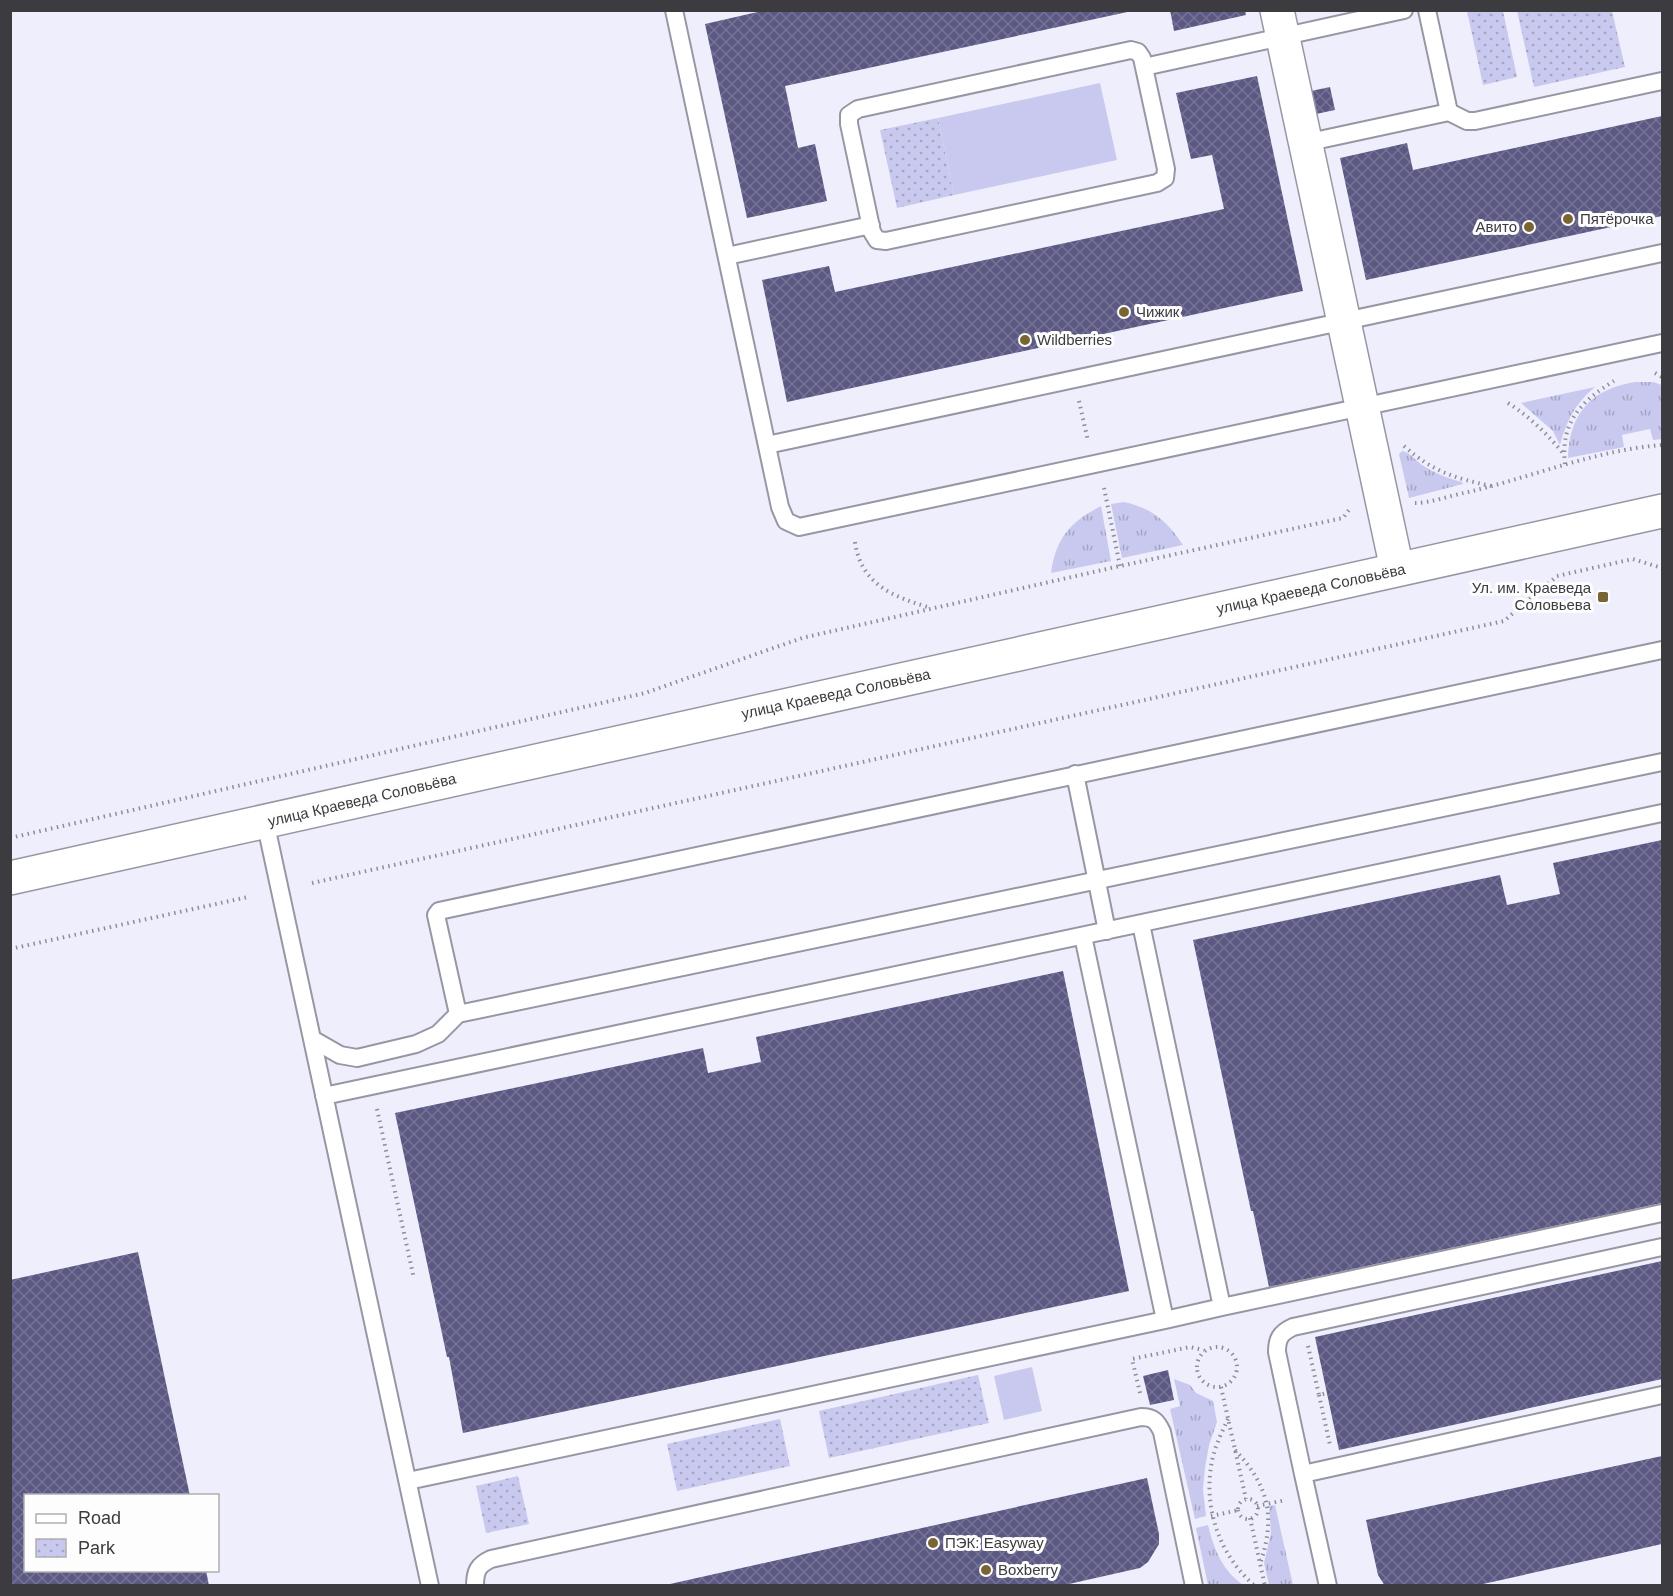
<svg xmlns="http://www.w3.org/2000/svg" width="1673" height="1596" font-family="Helvetica,sans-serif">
<defs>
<pattern id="grass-tufts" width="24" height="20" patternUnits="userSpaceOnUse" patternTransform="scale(1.5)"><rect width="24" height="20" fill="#c9c9ef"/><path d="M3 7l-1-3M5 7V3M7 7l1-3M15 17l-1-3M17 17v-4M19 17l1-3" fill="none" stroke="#a4a4c3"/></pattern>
<pattern id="park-dots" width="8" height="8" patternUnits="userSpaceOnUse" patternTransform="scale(1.5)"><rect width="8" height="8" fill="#c9c9ef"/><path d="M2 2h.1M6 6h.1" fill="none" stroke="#a4a4c3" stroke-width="1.8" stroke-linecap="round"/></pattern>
<pattern id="building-cross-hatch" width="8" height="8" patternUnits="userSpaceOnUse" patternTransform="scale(1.5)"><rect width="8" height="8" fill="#5b5983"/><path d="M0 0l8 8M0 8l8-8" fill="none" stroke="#757494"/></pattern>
</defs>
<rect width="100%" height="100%" fill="#eeeefd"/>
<!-- grass -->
<path fill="url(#grass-tufts)" d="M1635 382H1653L1662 385V439L1653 440 1650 429 1622 435 1624 447 1568 458C1569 414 1591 389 1635 382Z
M1595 387C1575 404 1567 420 1560 445L1553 431 1521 403Z
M1402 451C1411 453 1415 460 1422 465 1434 473 1447 478 1462 482L1463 484 1409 498 1399 454Z
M1124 502C1152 508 1168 522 1183 545L1122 558 1111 504Z
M1101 506 1111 561 1051 573C1056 538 1070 522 1101 506Z
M1174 1379 1190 1385 1196 1393 1213 1401 1217 1422 1209 1445 1205 1468 1203 1489 1206 1516 1195 1519 1170 1409 1180 1406Z
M1275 1505 1293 1585H1269L1264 1563 1271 1533 1269 1506Z
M1208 1525C1214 1549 1222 1570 1243 1585H1208L1196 1528Z"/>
<!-- park -->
<path fill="url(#park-dots)" d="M1467 11H1503L1517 77 1483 85Z
M1517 11H1612L1625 67 1534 87Z
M938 118 954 195 897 208 880 130Z
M978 1375 989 1423 829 1458 819 1411Z
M780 1419 790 1466 677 1491 667 1444Z
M518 1476 529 1524 486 1533 476 1486Z"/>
<!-- pitch -->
<path fill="#c9c9ef" d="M1100 83 1117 160 954 195 938 118Z
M1032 1367 1042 1411 1004 1420 994 1376Z"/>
<!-- building -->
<path fill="url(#building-cross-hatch)" d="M766 10H1132V11L785 86 798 148 815 144 827 201 747 218 705 24Z
M1170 10H1245L1246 15 1174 31Z
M1257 76 1303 291 787 402 762 280 829 266 835 292 1224 209 1212 155 1191 159 1176 93Z
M1330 87 1335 110 1316 114 1311 91Z
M1662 116V216L1366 280 1340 158 1407 143 1413 170Z
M1662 840V1203L1269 1287 1253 1211H1251L1193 940 1500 875 1507 905 1560 894 1553 863Z
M1063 971 1129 1291 463 1433 449 1357H447L395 1113 703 1048 708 1073 761 1062 756 1037Z
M138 1252 190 1496H26V1570H206L209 1586H10V1280Z
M1662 1261V1379L1339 1450 1315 1337Z
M1168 1370 1174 1400 1150 1405 1143 1376Z
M1662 1456V1544L1474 1586H1385L1378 1575 1366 1520Z
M1147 1478 1159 1534V1544L1148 1562 1140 1568 1060 1586H661Z"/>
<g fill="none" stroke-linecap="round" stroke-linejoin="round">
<!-- service casing -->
<g stroke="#9797a4" stroke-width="20">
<path id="service" d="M674 10 780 507 786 521 799 527 1662 343
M1427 10 1449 112
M1131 50 1138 52 1142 58 1166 169 1165 178 1157 183 886 241 877 240 872 232 849 124V115L858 109Z
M1144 67 1404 10
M1305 143 1449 112 1467 121H1475L1662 81
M727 256 871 225
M767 445 1662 253
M1075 774 1107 931
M265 821 430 1586
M1141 924 1222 1307 1662 1213
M458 1014 436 915 439 911 1662 650
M312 1039 340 1055 357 1058 416 1044 438 1034 458 1014 1662 762
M324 1096 1662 813
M1165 1320 1222 1307
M1303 1474 1277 1352C1277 1339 1280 1333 1293 1327L1662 1247
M408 1481 1165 1320 1083 936
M475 1586C475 1571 478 1565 491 1559L1141 1417C1153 1417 1157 1421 1162 1432L1194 1586
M1328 1586 1303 1474 1662 1395"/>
</g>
<!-- minor casing -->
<g stroke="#9797a4" stroke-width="36">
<path id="minor" d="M1277 10 1397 569"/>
</g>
<!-- secondary casing -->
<g stroke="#9797a4" stroke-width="36">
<path id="secondary" d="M10 878 1662 511"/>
</g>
<!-- path -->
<path stroke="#8e8e98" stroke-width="4" stroke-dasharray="1.5 4.5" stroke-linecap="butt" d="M1655 373 1662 377
M1079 401 1088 441
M1508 403C1530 417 1546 433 1563 453
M1404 446C1433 472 1455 478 1491 486
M1565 464C1560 423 1581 401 1614 381
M1104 488 1120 566
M1415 503C1430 503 1449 496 1464 493 1530 478 1595 450 1662 445
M855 542C861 585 894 597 931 608
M10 838 645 693 802 638 1120 566 1343 518 1351 507
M312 883 1504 621 1557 576 1633 559 1662 568
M10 949 248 897
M377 1109 414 1279
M1308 1346 1319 1395 1327 1393
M1197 1367a20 20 0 1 1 40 0a20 20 0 1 1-40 0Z
M1221 1387 1246 1499
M1140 1393 1132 1359 1190 1347 1204 1350
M1319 1395 1330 1445
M1228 1419C1221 1434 1213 1450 1211 1467 1204 1511 1221 1557 1255 1586
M1235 1450C1269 1486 1276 1517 1260 1564
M1238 1509a10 10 0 1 1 20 0a10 10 0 1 1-20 0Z
M1257 1506 1286 1500
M1211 1516 1239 1510
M1250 1518 1265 1586"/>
<!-- service -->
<use href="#service" stroke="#fff" stroke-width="16"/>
<!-- minor -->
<use href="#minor" stroke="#fff" stroke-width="33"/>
<!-- secondary -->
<use href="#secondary" stroke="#fff" stroke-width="33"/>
</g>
<!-- markers -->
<g fill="#796434" stroke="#fdfdfd" stroke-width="2">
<circle cx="1568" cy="219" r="6"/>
<circle cx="1529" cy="227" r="6"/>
<circle cx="1124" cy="312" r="6"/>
<circle cx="1025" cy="340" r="6"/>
<rect x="1597" y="591" width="12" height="12" rx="3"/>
<circle cx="933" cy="1543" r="6"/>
<circle cx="986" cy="1570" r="6"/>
</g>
<g text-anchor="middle" stroke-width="6" stroke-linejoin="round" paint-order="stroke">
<!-- poi labels -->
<g font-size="15" fill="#3b3b40" stroke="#fdfdfd" text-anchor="start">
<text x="1580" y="224">Пятёрочка</text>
<text x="1517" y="232" text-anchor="end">Авито</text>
<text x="1136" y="317">Чижик</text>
<text x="1037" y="345">Wildberries</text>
<text x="1591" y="593" text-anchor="end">Ул. им. Краеведа<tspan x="1591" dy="17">Соловьева</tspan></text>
<text x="945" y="1548">ПЭК: Easyway</text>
<text x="998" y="1575">Boxberry</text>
</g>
<!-- street labels -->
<g font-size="15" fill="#3b3b40" stroke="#fdfdfd">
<text transform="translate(1311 589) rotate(-12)" y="5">улица Краеведа Соловьёва</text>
<text transform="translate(836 694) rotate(-12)" y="5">улица Краеведа Соловьёва</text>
<text transform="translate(362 800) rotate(-13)" y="5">улица Краеведа Соловьёва</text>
</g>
</g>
<!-- border -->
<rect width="1673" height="1596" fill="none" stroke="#3b3b40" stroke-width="24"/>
<!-- legend -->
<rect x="24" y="1494" width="195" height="78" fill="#fdfdfd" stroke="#afafb1" stroke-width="1.5"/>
<rect x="36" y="1514" width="30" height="9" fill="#ffffff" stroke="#afafb1" stroke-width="1.5"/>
<text x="78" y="1524" font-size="18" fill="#3b3b40">Road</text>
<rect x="36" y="1539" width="30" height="18" fill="url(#park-dots)" stroke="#afafb1" stroke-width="1.5"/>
<text x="78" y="1554" font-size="18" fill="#3b3b40">Park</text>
</svg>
